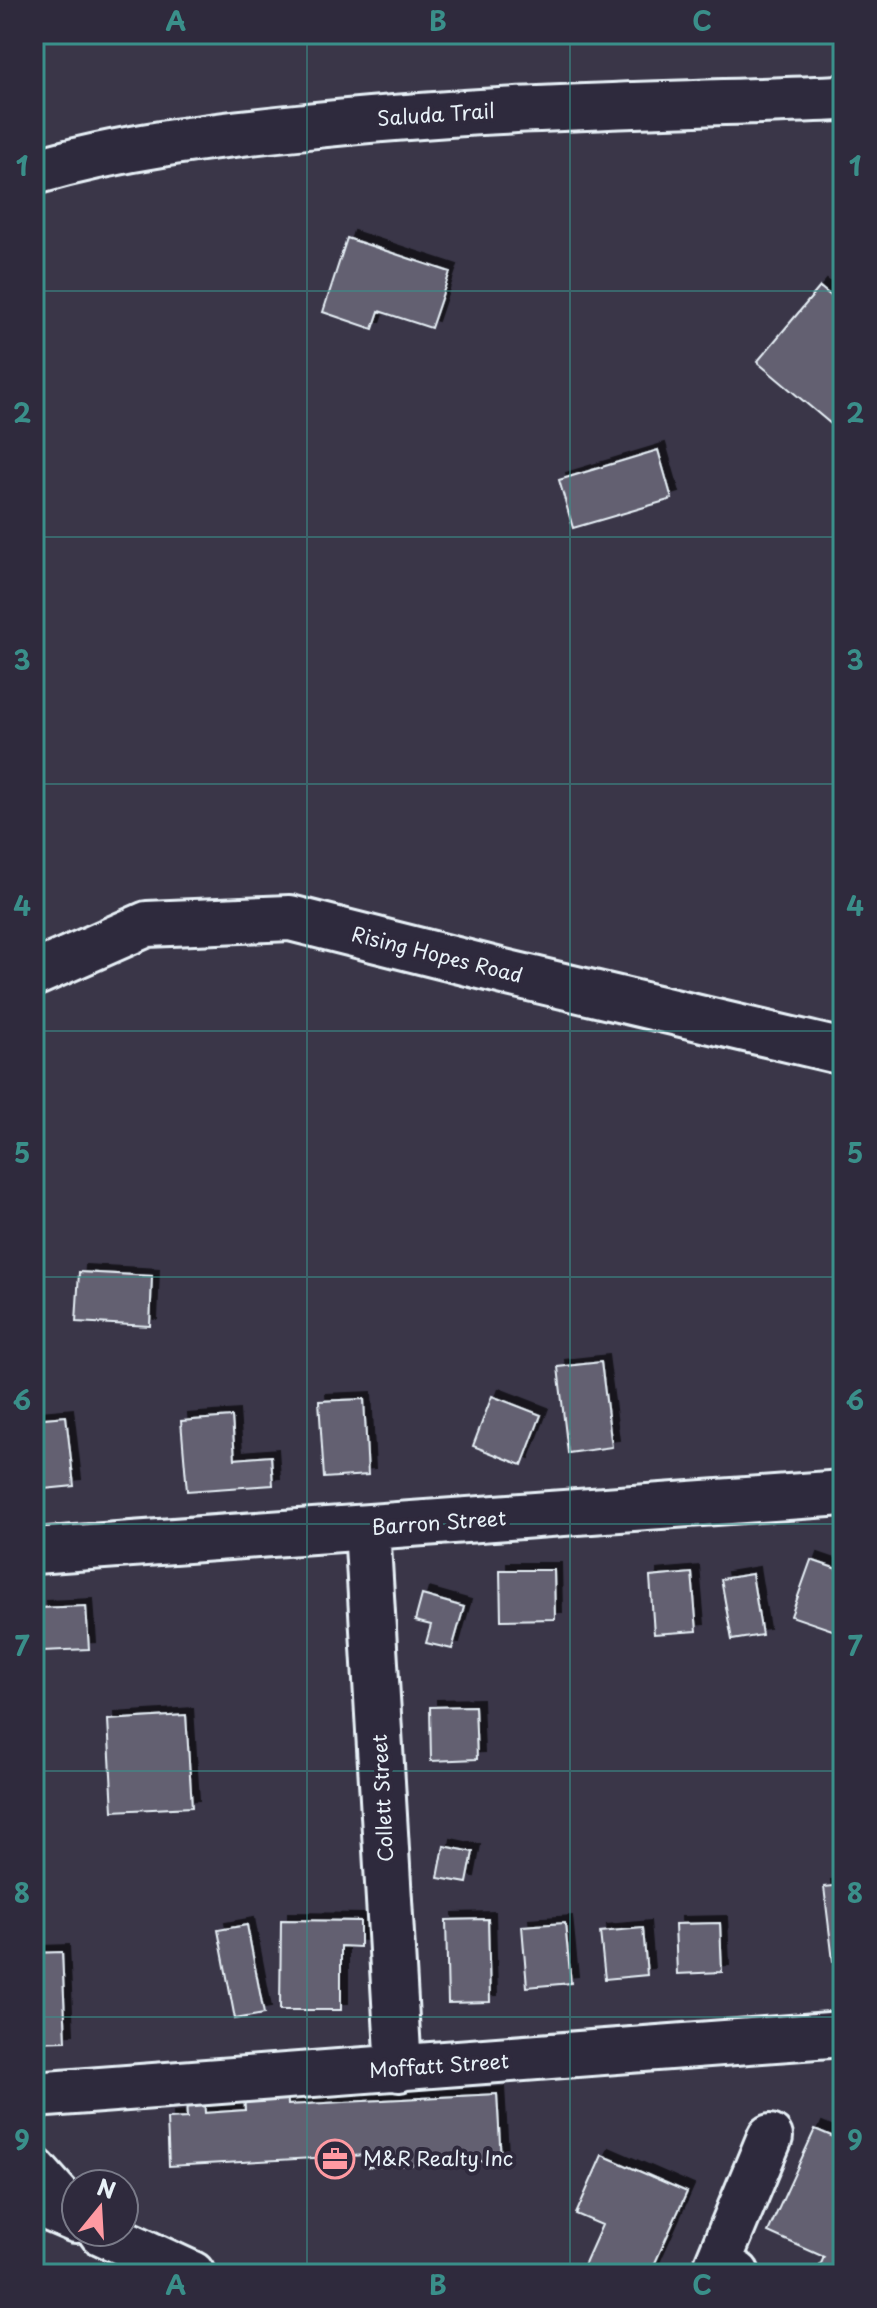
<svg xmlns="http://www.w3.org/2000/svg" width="877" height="2308" font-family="'Playpen Sans',sans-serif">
<defs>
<filter id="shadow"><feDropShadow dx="7" dy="-7" stdDeviation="0" flood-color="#0009"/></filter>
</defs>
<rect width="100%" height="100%" fill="#3a3648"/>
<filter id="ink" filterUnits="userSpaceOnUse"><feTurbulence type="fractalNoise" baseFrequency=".0125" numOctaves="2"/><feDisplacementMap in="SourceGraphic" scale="16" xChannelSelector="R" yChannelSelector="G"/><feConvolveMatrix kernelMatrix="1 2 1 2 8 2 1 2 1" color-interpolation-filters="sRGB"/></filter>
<g filter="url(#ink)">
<!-- building -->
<path fill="#636171" stroke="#e8f1f8" stroke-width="2" filter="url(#shadow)" d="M347 238 450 272 431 328 379 311 373 329 323 312Z
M820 287 843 306V410L831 424 757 362Z
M658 450 672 499 573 528 559 480Z
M79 1272 152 1276 150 1326 76 1322Z
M601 1362 612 1447 568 1453 558 1367Z
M492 1396 541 1415 522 1465 473 1446Z
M364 1399 368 1475 324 1478 319 1401Z
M66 1416 74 1486 34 1490V1419Z
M232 1417 235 1459 271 1456 273 1485 187 1491 181 1421Z
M811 1560 843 1571V1617L838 1632 791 1616Z
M500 1570H554L555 1619 501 1620Z
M692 1573 697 1631 654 1634 650 1577Z
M752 1574 762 1635 732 1640 721 1579Z
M422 1595 464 1607 452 1649 426 1643 431 1625 415 1621Z
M86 1606 89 1649 42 1651 39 1608Z
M475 1706 477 1759 431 1761 430 1707Z
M186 1715 192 1807 113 1811 108 1720Z
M444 1846 473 1852 467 1883 438 1878Z
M843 1885V1960L833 1961 824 1887Z
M488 1919 490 2002 448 2003 446 1920Z
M281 1920 360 1921V1947L341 1946V2010H280Z
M565 1923 571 1983 527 1987 522 1926Z
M720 1923 722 1972 677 1974 675 1924Z
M247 1925 264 2014 235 2019 218 1930Z
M643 1928 647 1975 605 1979 600 1932Z
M62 1952 66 2041 34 2042V1953Z
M287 2090 288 2105 497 2094 501 2160 369 2167 368 2155 169 2166 167 2119 187 2118 186 2100 204 2099 205 2113 245 2110 244 2092Z
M815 2129 843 2141V2274H816L824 2257 768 2232Z
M602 2155 687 2192 650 2274H580L602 2225 576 2214Z"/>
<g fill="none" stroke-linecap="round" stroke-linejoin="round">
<!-- minor casing -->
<g stroke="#e8f1f8" stroke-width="50">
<path id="minor" d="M34 172C120 147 208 136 297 127 478 107 661 105 843 98
M34 974 147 924 290 918 504 972 843 1052
M367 1528 399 2069
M34 1551 843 1493
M34 2095 843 2034
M34 2170 76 2217
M737 2274 717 2265 770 2137"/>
</g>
<!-- major casing -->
<g stroke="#e8f1f8" stroke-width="50">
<path id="major" d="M34 2202 76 2220
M101 2232 192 2274"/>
</g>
<!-- minor -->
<use href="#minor" stroke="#2f2a3d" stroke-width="44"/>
<!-- major -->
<use href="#major" stroke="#2f2a3d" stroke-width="44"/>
</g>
</g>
<!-- grid -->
<path fill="none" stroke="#3a8f8a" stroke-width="2" stroke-opacity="0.55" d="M307 34V2274M570 34V2274M34 291H843M34 537H843M34 784H843M34 1031H843M34 1277H843M34 1524H843M34 1771H843M34 2017H843"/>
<!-- icons -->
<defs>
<g id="office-ring" transform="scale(2)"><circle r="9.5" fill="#2f2a3d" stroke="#ff9aa2" stroke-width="1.5"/><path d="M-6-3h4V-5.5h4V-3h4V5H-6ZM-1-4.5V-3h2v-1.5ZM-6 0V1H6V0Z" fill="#ff9aa2"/></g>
</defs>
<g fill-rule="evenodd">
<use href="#office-ring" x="335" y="2159"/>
</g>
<g text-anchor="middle" stroke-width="8" stroke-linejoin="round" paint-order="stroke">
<!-- street labels -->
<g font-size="20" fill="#e8f1f8" stroke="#2f2a3d">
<text transform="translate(436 115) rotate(-4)" y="7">Saluda Trail</text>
<text transform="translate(437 955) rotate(14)" y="7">Rising Hopes Road</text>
<text transform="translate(439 1523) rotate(-4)" y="7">Barron Street</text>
<text transform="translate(383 1798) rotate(-93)" y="7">Collett Street</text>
<text transform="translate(439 2066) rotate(-4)" y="7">Moffatt Street</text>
</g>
<!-- poi labels -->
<g font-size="20" fill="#e8f1f8" stroke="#2f2a3d" text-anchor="start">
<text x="363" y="2166">M&amp;R Realty Inc</text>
</g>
</g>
<!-- margin -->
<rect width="877" height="2308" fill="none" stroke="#2f2a3d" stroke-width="88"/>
<!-- north arrow -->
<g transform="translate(100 2208) rotate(18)"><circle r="38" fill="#2f2a3d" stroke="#797a88" stroke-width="2"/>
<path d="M0-6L14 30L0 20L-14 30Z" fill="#ff9aa2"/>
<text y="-12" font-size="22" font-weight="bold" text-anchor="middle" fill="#e8f1f8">N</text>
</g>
<rect x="44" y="44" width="789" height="2220" fill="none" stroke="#3a8f8a" stroke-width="3"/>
<g font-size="26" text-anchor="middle" font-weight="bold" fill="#3a8f8a">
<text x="176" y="31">A</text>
<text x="438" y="31">B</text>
<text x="702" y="31">C</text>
<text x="22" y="176">1</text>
<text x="855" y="176">1</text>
<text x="22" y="423">2</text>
<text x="855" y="423">2</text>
<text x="22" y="670">3</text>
<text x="855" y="670">3</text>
<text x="22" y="916">4</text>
<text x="855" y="916">4</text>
<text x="22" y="1163">5</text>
<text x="855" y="1163">5</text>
<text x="22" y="1410">6</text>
<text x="855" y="1410">6</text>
<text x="22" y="1656">7</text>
<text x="855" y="1656">7</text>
<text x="22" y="1903">8</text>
<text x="855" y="1903">8</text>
<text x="22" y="2150">9</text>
<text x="855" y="2150">9</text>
<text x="176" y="2295">A</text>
<text x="438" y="2295">B</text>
<text x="702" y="2295">C</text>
</g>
</svg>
